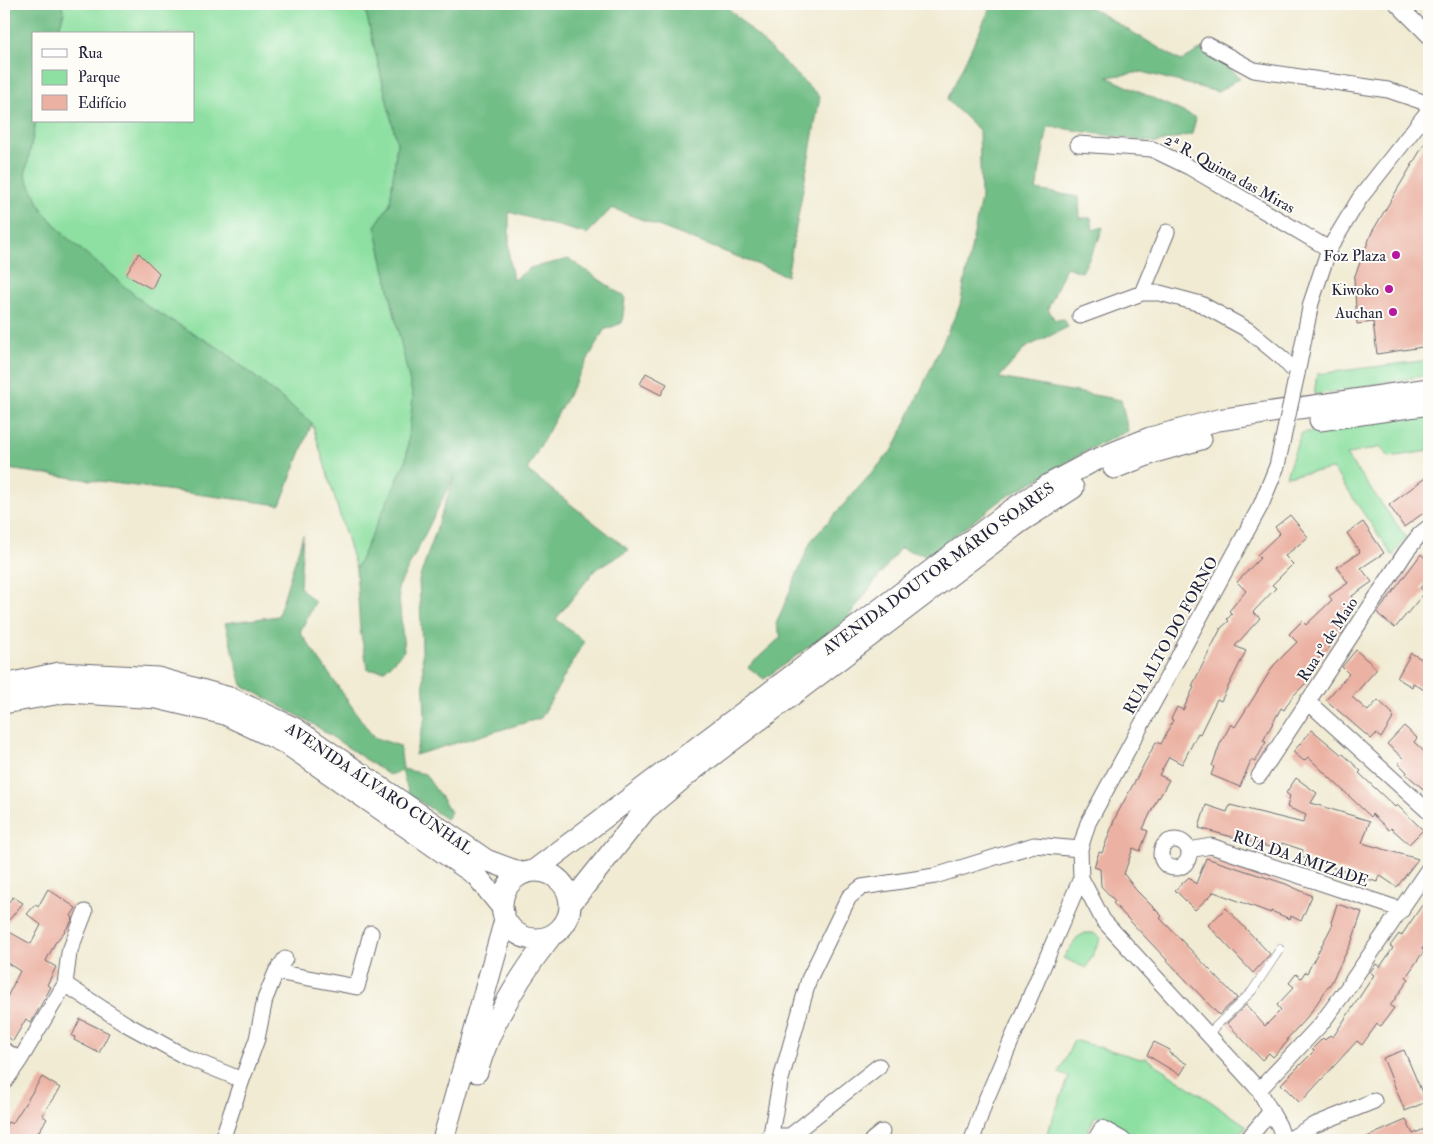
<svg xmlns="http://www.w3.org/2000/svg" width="1433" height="1144" font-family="'IM FELL Double Pica',serif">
<rect width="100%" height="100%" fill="#fdfcf7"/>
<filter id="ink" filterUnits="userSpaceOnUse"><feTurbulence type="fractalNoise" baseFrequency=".02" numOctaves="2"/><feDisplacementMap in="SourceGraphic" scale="10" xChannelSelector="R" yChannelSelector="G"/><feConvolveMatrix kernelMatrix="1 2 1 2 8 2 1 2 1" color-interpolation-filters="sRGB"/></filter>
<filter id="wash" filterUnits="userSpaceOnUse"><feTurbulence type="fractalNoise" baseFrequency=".0096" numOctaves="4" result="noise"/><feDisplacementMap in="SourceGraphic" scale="20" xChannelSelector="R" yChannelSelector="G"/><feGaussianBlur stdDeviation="1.12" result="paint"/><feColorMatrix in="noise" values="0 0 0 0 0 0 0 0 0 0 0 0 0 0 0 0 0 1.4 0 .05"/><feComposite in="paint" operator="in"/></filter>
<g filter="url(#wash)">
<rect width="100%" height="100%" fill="#f1ebd3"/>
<!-- green -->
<path fill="#8de0a1" stroke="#58816e" d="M61 4H364L397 143 390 204 375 226 413 397 406 461 356 569 312 423 222 350 150 308 65 236 43 211 25 175 36 121H194V34H57L64 12Z
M1429 360V375L1314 395 1317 374Z
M1429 414V451L1389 457 1381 447 1346 455 1406 537 1393 556 1333 469 1286 476 1301 433Z
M1085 933H1093L1101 938 1086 968 1063 958 1078 937Z
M1074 1040 1141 1059 1146 1058 1247 1126 1233 1140H1142L1096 1115 1083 1140H1044L1069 1077 1059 1073Z"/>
<!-- forest -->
<path fill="#72be87" stroke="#4a7061" d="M4 4H61L64 12 57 34H34V121H36L25 175 43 211 65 236 150 308 222 350 312 423 280 505 7 469 4 467Z
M364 4H724L820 97 787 276 612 208 587 234 509 212V256L513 281 530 268 569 259 625 297 622 323 604 330 527 470 629 550 595 570 556 619 584 641 541 718 415 755 425 718 419 580 455 474 398 588 404 651 385 670H368L360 630 356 569 406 461 413 397 375 226 390 204 397 143Z
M992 4H1095L1088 6 1181 61 1208 45 1240 78 1218 92 1142 72 1107 77 1196 118 1192 134 1156 143 1048 126 1036 190 1079 197 1080 218H1091L1093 230 1103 227 1100 237 1082 272 1066 267 1048 309 1055 320 1064 319 1068 327 1025 348 999 378 1121 400 1128 431 1088 450 1003 499 927 556 900 548 846 620 764 679 748 667 781 637 776 624 811 541 894 448 960 305 981 198 979 130 947 100Z
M303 535 300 587 315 602 300 632 373 737 400 746 403 769 425 774 451 812 446 819 409 794 402 771 389 775 313 724 242 685 225 623 278 616Z"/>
<g id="blocks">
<!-- building -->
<path fill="#ebb1a2" d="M1429 136V346L1377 354 1373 322 1357 324 1354 278 1372 232Z
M139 253 159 273 152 289 126 275Z
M646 373 667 384 661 395 640 384Z
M1429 475V509L1404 527 1389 505Z
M1290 515 1308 537 1285 556 1293 564 1272 585 1276 588 1253 612 1260 618 1235 646 1246 651 1221 701 1217 699 1200 734 1198 733 1182 764 1169 757 1159 775 1169 780 1159 798 1158 797 1143 829 1148 831 1140 851 1133 848 1124 874 1136 890 1162 916 1160 918 1237 998 1219 1015 1113 903 1115 901 1101 886 1100 869 1094 867 1099 852 1102 853 1115 818 1156 742 1161 744 1173 720 1171 719 1177 707 1183 710 1194 687 1192 686 1221 628 1229 621 1227 619 1232 614 1229 611 1246 591 1237 582 1260 558 1257 555 1280 533 1275 527Z
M1363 522 1384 553 1361 568 1372 582 1352 596 1357 603 1338 618 1346 626 1327 644 1330 647 1306 672 1312 677 1292 697 1284 710 1281 708 1263 741 1266 742 1255 762 1251 760 1240 787 1211 775 1214 767 1212 766 1220 744 1231 724 1235 727 1274 665 1297 642 1289 634 1302 621 1306 625 1332 600 1329 596 1348 583 1337 567 1360 552 1347 533Z
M1421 554 1429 562V577L1420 588 1425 592 1395 628 1378 614V612Z
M1356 650 1377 669 1352 697 1368 711 1378 700 1393 714 1392 715 1394 717 1381 738 1376 734 1371 739 1326 700 1349 674 1342 667Z
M1411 653 1429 663V693L1413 683 1412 687 1397 678Z
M1404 726 1417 738 1414 742 1429 756V794L1406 774 1407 772 1398 763 1403 758 1387 744Z
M1312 730 1342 755 1343 754 1361 771 1359 773 1395 807 1397 805 1423 830 1409 844 1391 828 1389 830 1372 814 1371 817 1308 757 1304 761 1293 752Z
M1296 778 1317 793 1311 803 1370 821 1362 843 1418 859 1397 887 1379 875 1377 882 1301 857 1303 850 1282 843 1280 850 1199 828 1206 805 1227 812 1230 805 1303 823 1306 815 1287 807 1290 796 1286 793Z
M1206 858 1286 884 1312 896 1301 921 1291 916 1290 919 1271 911V913L1214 892H1212L1213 893 1195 910 1175 890 1189 877 1196 884Z
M48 889 76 908 71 916 73 918 69 926 55 943 46 961 56 967 47 985 51 987 31 1023 26 1019 13 1041 4 1034V1003L20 971 4 961V929L31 944 41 925 27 914 36 904 38 907Z
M1429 895V939L1422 949 1424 951 1406 977 1409 979 1390 1006 1394 1008 1381 1026 1377 1024 1362 1045 1357 1041 1300 1103 1281 1084 1314 1051 1312 1049 1323 1038 1325 1040 1330 1035 1333 1037 1374 975 1370 972 1376 964 1380 967 1393 948 1390 946 1399 934 1401 936Z
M13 897 23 903 4 926V908Z
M1337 904 1362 912 1352 941 1331 983 1308 1016 1287 1039 1288 1041 1273 1057 1269 1053 1262 1060 1227 1023 1246 1005 1265 1026 1281 1010 1277 1005 1294 987 1289 983 1296 974 1301 978 1305 972 1307 973 1333 924 1331 923Z
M1226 908 1270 954 1253 973 1208 925Z
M80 1019 109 1033 99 1053 74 1040 75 1037 72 1036Z
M1154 1042 1170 1050 1169 1053 1187 1064 1180 1075 1147 1055Z
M1404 1050 1426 1102 1405 1111 1383 1058Z
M42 1077 60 1088 42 1115 47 1119 33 1140H4V1128L8 1122 12 1124Z
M1406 1120 1413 1134 1429 1127V1140H1360Z"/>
</g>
</g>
<g filter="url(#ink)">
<use href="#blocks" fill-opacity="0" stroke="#6a6870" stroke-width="1"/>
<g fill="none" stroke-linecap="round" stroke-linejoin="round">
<!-- service casing -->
<g stroke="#6a6870" stroke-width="9">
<path id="service" d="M1208 1034 1252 991 1280 949"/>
</g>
<!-- minor casing -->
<g stroke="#6a6870" stroke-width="17">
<path id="minor" d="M1397 4 1429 36
M1208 45 1254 70 1388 90 1429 104
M1078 144 1152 149 1189 167 1329 249
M1142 293 1167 232
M1080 316 1142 293H1160L1201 304 1248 330 1282 358 1297 374
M1297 374 1311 303 1329 249 1360 198 1429 110
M1277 466 1261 505 1088 823 1080 849 1081 878 1103 920 1259 1090 1279 1126 1284 1140
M1307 701 1429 812
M1259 776 1406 552 1420 534 1429 527
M1161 854a14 14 0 1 1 28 0a14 14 0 1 1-28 0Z
M1189 850 1211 846 1402 910
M276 972 357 987 371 933
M65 984 126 1024 186 1057 242 1080
M4 1050 20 1060
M4 1083 20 1060 65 984 69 953 85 912
M1259 1090 1321 1024 1346 990 1429 868
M770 1136H790L879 1066
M222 1140 242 1080 257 1039 265 999 276 972 285 959
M770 1140 780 1083 809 979 849 897 862 887 935 876 1034 845 1080 849
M872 1140 882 1132
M972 1140 985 1102 1081 878
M1095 1140 1102 1128 1123 1140
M1247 1140 1271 1111
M1288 1140 1312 1126 1374 1101"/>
</g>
<!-- secondary casing -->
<g stroke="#6a6870" stroke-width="23">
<path id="secondary" d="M1320 420 1429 404
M1114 468 1155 452 1201 439
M4 685 59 673 158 678 230 698 294 728 486 860 521 873
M4 703 67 692 157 698 225 714 287 744 476 875 502 907
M535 870 1010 511 1050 484 1093 461 1150 438 1218 420 1429 389
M502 905a34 34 0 1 1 68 0a34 34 0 1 1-68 0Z
M571 903 645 810 693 770 1020 522 1073 488
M477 1072C491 1022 519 977 551 936
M443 1140 505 920"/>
</g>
<!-- service -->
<use href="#service" stroke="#fff" stroke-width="8"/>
<!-- minor -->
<use href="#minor" stroke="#fff" stroke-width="15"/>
<!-- secondary -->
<use href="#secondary" stroke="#fff" stroke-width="21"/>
<!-- minor-bridge casing -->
<g stroke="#6a6870" stroke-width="17" stroke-linecap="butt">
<path id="minor-bridge" d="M1277 466 1297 374"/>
</g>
<!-- minor-bridge -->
<use href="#minor-bridge" stroke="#fff" stroke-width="15"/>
</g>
</g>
<!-- markers -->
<g fill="#b5179e" stroke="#fdfcf7" stroke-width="2">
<circle cx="1396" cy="255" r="5"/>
<circle cx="1389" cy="289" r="5"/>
<circle cx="1393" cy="312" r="5"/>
</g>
<g text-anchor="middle" stroke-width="4" stroke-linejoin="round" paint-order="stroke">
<!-- street labels -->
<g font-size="16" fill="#22223b" stroke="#fdfcf7">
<text transform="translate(1230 173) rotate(29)" y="6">2ª R. Quinta das Miras</text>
<text transform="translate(938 568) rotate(-36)" y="6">AVENIDA DOUTOR MÁRIO SOARES</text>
<text transform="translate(1170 635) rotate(-61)" y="6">RUA ALTO DO FORNO</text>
<text transform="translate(1327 639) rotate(-57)" y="6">Rua 1º de Maio</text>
<text transform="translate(380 788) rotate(34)" y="6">AVENIDA ÁLVARO CUNHAL</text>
<text transform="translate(1301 858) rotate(19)" y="6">RUA DA AMIZADE</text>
</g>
<!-- poi labels -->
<g font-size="16" fill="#22223b" stroke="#fdfcf7" text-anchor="end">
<text x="1386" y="261">Foz Plaza</text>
<text x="1379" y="295">Kiwoko</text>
<text x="1383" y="318">Auchan</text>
</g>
</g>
<!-- margin -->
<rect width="1433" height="1144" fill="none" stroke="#fdfcf7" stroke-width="20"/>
<!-- legend -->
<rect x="32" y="32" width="162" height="90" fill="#fdfcf7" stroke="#a5a5ac"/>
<rect x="42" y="49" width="25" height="8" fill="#ffffff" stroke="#a5a5ac"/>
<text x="78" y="58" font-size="15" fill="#22223b">Rua</text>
<rect x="42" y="70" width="25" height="15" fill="#8de0a1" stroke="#a5a5ac"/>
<text x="78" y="82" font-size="15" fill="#22223b">Parque</text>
<rect x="42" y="95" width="25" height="15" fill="#ebb1a2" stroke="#a5a5ac"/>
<text x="78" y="108" font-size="15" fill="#22223b">Edifício</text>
</svg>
